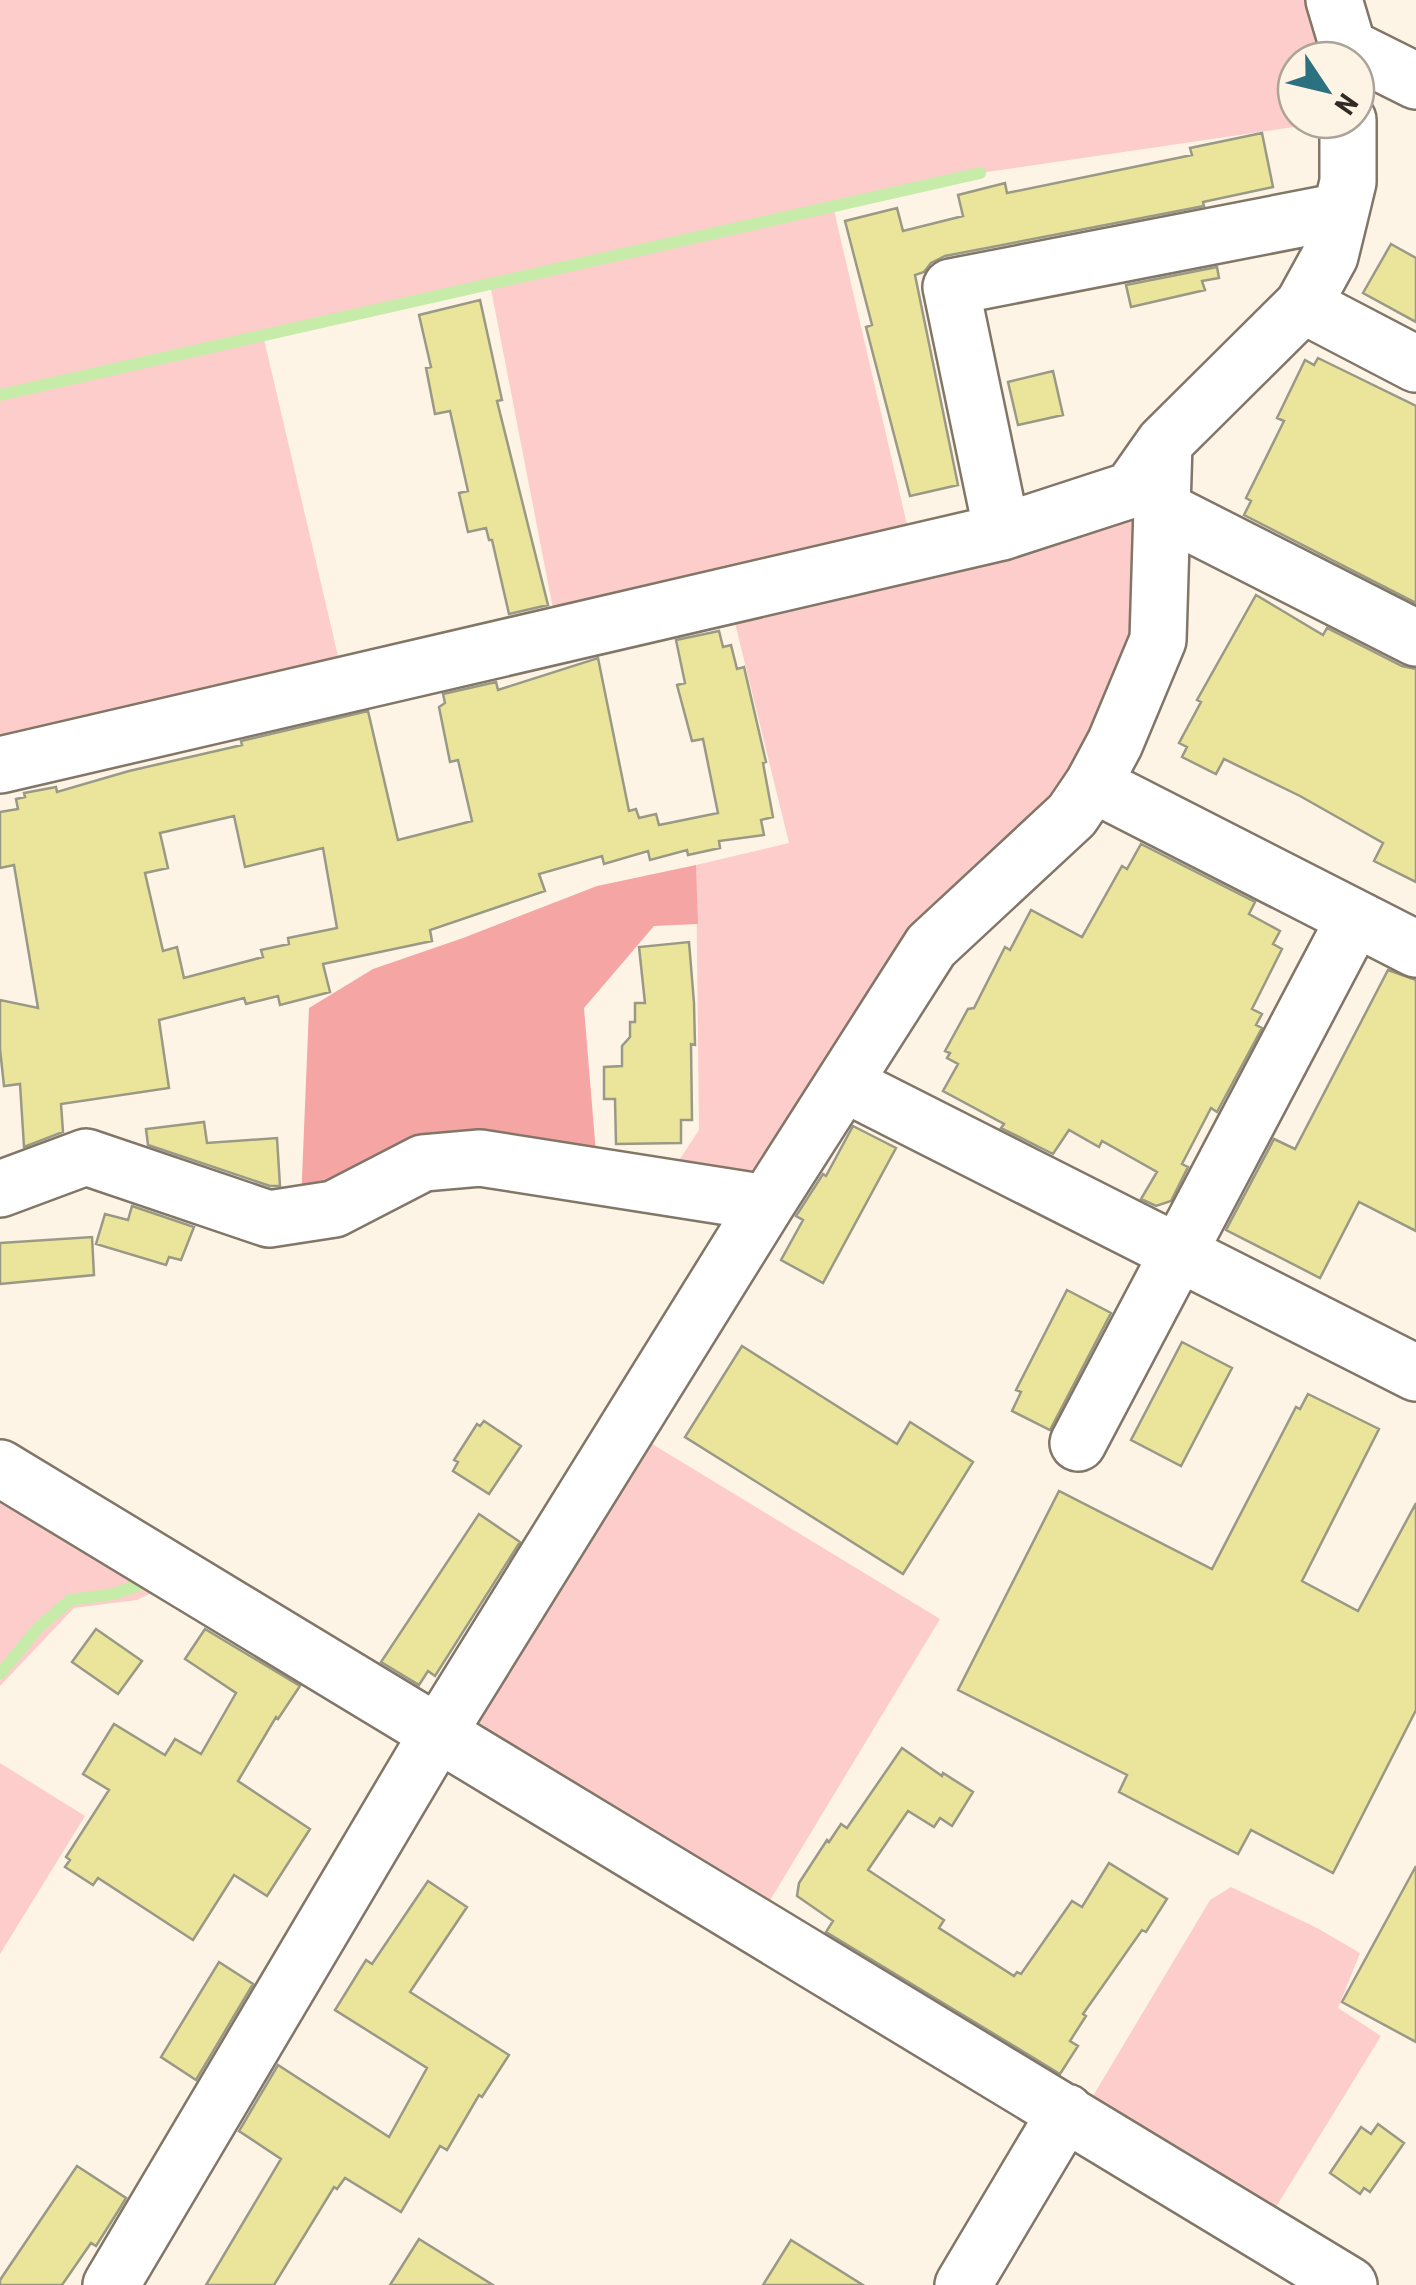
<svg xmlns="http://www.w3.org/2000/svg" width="1416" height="2285" font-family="'Roboto Condensed',sans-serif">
<rect width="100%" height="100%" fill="#fef4e6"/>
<!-- green -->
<path fill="#fdcdcb" d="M0 0H1319L1328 60H1296V120L1329 122 980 173 833 206 911 542 555 619 490 284 263 335 341 669 0 748Z
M1124 504 1149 517 1144 636 1094 749 758 1191 672 1171 699 1130 696 865 789 843 733 615Z
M639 1436 940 1619 763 1912 461 1731Z
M0 1484 171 1583 137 1600 74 1608 0 1686Z
M0 1763 85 1816 0 1954Z
M1231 1887 1317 1928 1360 1953 1338 2008 1381 2036 1268 2220 1084 2111 1210 1900Z"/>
<!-- forest -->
<path fill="#f5a6a4" d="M696 865 698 924 654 926 584 1008 597 1165 301 1202 309 1008 373 969 463 938 597 886Z"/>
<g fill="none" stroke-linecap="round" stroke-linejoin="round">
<!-- stream -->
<path stroke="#c7eba9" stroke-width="12" d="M0 395 980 173
M0 1674 38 1628 70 1600 113 1594 142 1584"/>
</g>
<!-- building -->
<path fill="#ebe59b" stroke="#9a9986" stroke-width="2.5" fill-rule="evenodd" d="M1262 133 1273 187 1203 202 1204 206 945 256 931 263 924 272 915 275 958 485 910 496 866 327 872 325 845 221 897 208 903 231 963 216 958 195 1005 183 1007 193 1192 155 1190 148Z
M1391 244 1416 258V322L1363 293Z
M1217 267 1219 278 1202 281 1205 290 1131 307 1126 285Z
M480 300 502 400 497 401 548 605 509 614 492 540H489L486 528 468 532 459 493 468 491 450 411 435 414 426 368 431 367 419 315Z
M1318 358 1416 406V603L1244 515 1251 501 1246 498 1284 421 1277 418 1305 360 1314 365Z
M1053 371 1063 415 1018 425 1008 382Z
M1256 595 1323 635 1327 628 1402 666 1416 669V882L1374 861 1383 843 1300 796 1224 759 1216 774 1182 757 1187 747 1179 743 1201 702 1197 700Z
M719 631 723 647 731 645 737 669 744 667 766 762 763 763 773 817 761 820 764 835 719 841 720 848 688 855 687 850 650 860 648 851 604 864 602 856 539 874 545 891 430 930 432 941 323 964 330 992 280 1005 278 996 246 1004 244 998 159 1020 169 1088 61 1104 63 1132 24 1147 20 1084 4 1086 0 1049V1000L38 1008 14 865 0 868V812L18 809 16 799 25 797 24 793 56 787 57 792 129 771 242 745 241 741 368 711 398 840 472 821 458 760 450 762 439 707 445 703 443 694 496 682 498 690 598 658 629 811 636 809 639 818 656 814 659 825 718 813 703 739 692 741 677 685 685 683 676 640ZM234 816 245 867 323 848 337 928 288 938 289 944 261 950 263 957 184 978 177 947 163 951 145 873 168 868 160 833Z
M1141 844 1255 902 1249 914 1280 931 1273 944 1282 949 1252 1009 1262 1014 1256 1025 1262 1028 1217 1112 1211 1108 1182 1164 1188 1167 1171 1201 1156 1206 1141 1199 1157 1172 1102 1141 1099 1147 1069 1130 1053 1154 1001 1128 1004 1124 943 1091 958 1064 947 1058 950 1053 945 1051 968 1009 974 1008 1005 947 1010 950 1031 910 1082 937 1122 866 1127 869Z
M689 942 694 1003 695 1045 691 1044 692 1120H681V1143L616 1144 615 1099H604V1067L622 1066V1046L630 1037V1022H635V1003H645L639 947Z
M1388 970 1416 980V1231L1359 1202 1320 1278 1226 1230 1274 1139 1295 1149Z
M204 1122 207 1143 277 1138 280 1186H270L148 1145 146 1129Z
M853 1126 896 1148 823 1283 781 1260 803 1220 796 1216 823 1174 826 1176Z
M132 1206 194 1227 181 1260 169 1257 166 1265 96 1244 105 1214 128 1220Z
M92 1237 94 1275 0 1284V1243Z
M1067 1290 1111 1313 1050 1430 1012 1411 1021 1392 1016 1390Z
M1182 1342 1232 1368 1181 1466 1131 1440Z
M742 1346 897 1444 910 1422 973 1462 903 1574 685 1437Z
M1308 1394 1379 1429 1302 1581 1358 1611 1416 1503V1710L1333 1873 1251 1830 1238 1854 1119 1792 1127 1775 958 1690 1059 1491 1212 1569 1296 1407 1300 1409Z
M484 1421 521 1446 489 1494 453 1471 458 1462 454 1460 477 1424 480 1426Z
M479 1514 520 1542 435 1676 428 1671 419 1685 381 1662Z
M96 1629 142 1661 118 1694 72 1662Z
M205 1629 300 1686 278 1719 276 1717 238 1781 310 1829 267 1896 234 1875 193 1940 98 1878 93 1885 65 1867 70 1860 66 1857 109 1790 83 1774 114 1724 165 1755 175 1739 201 1754 236 1693 185 1659Z
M902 1748 942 1776 943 1773 973 1792 952 1826 940 1818 934 1827 908 1811 868 1870 944 1920 939 1928 1014 1976 1017 1972 1021 1974 1072 1901 1082 1907 1109 1863 1167 1899 1146 1932 1142 1930 1083 2014 1086 2016 1070 2041 1078 2046 1060 2074 826 1932 833 1921 797 1896 799 1883 827 1840 829 1842 841 1824 847 1828Z
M1416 1866V2042L1342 2002Z
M428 1881 467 1907 410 1992 509 2055 482 2097 479 2095 447 2150 440 2146 401 2212 345 2178 337 2189 334 2187 274 2285H206L281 2159 239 2131 278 2065 389 2137 427 2068 335 2010 366 1960 372 1964Z
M219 1962 253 1984 196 2080 161 2057Z
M1378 2124 1404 2143 1370 2192 1364 2188 1360 2194 1330 2173 1361 2127 1371 2134Z
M77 2166 126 2198 120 2208 96 2246 91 2243 62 2285H0V2280Z
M419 2239 493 2285H390Z
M791 2240 863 2285H763Z"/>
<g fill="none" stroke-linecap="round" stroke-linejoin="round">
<!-- minor casing -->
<g stroke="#817667" stroke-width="60">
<path id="minor" d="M1334 0 1348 47V60
M1348 47 1416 81
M1303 305 1416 364
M1162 509 1416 638
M1002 532 951 287 1341 211
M0 765 1002 532 1131 490 1164 443 1303 305 1330 256 1341 211 1348 182V120
M1093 784 1416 949
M845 1084 1416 1373
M0 1189 86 1157 269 1219 334 1209 423 1163 480 1158 767 1203
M1078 1443 1355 918
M0 1468 1349 2285
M111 2285 438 1733 767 1203 931 946 1072 815 1093 784 1115 743 1158 640 1164 443
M963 2285 1066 2112"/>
</g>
<!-- minor -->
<use href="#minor" stroke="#fff" stroke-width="55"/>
</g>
<!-- north arrow -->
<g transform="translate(1326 90) rotate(125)"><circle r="48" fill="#fef4e6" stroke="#aca498" stroke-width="2.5"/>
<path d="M0-8L18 38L0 25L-18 38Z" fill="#2b717f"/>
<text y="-15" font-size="28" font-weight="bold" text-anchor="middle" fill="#302b24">N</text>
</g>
</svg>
